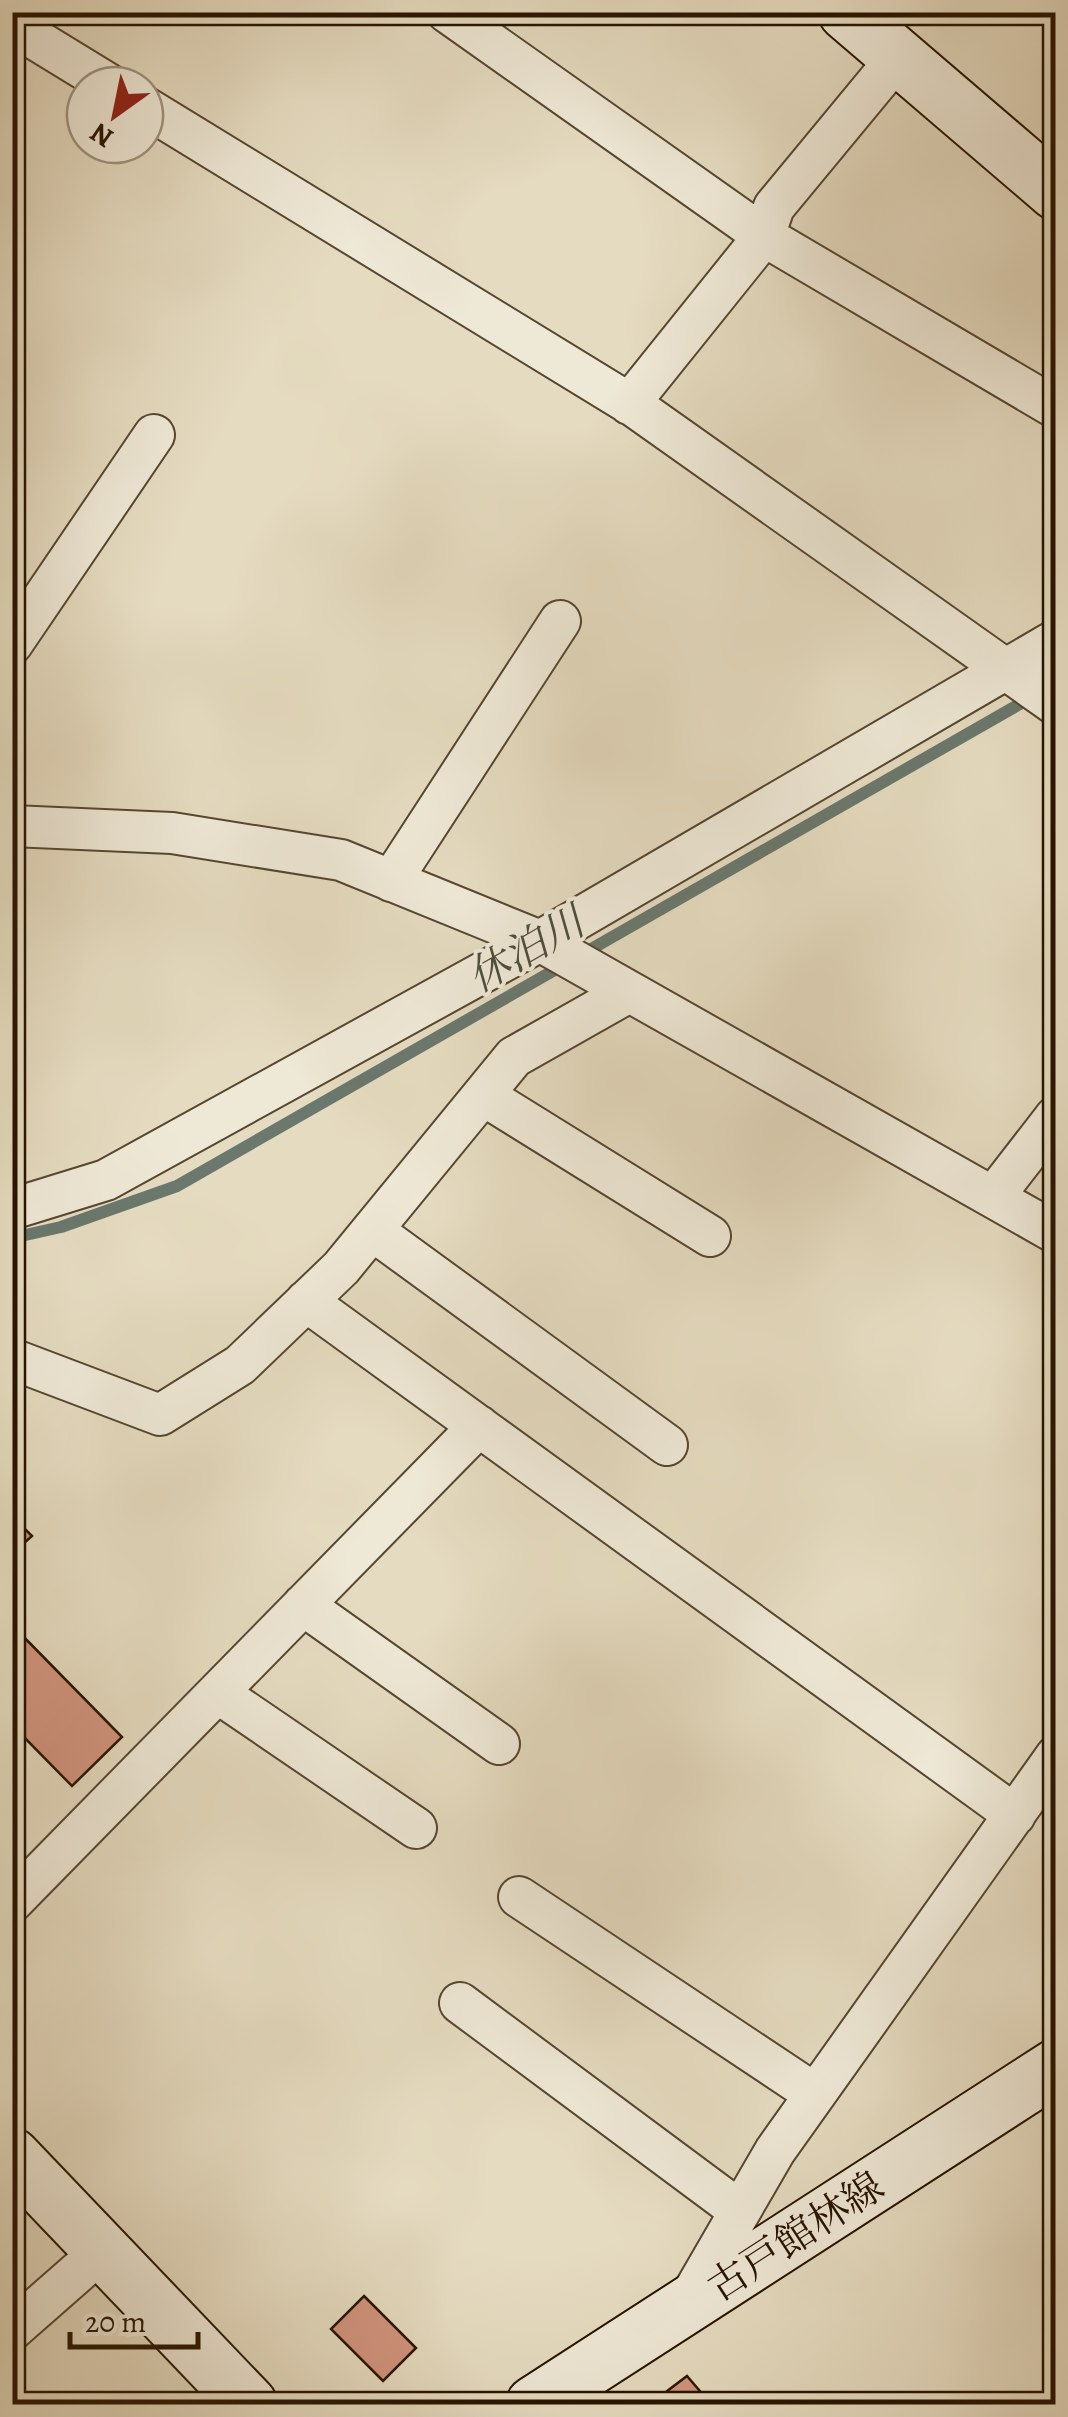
<svg xmlns="http://www.w3.org/2000/svg" width="1068" height="2417" font-family="Alegreya,'Noto Serif JP',serif">
<rect width="100%" height="100%" fill="#e5dbc0"/>
<filter id="stains"><feTurbulence type="fractalNoise" baseFrequency=".002" numOctaves="4"/><feColorMatrix values="0 0 0 0 .2 0 0 0 0 .09 0 0 0 0 .02 0 0 0 .5 -.17"/></filter>
<radialGradient id="worn" r=".72"><stop offset=".6" stop-color="#630" stop-opacity="0"/><stop offset="1" stop-color="#630" stop-opacity=".3"/></radialGradient>
<g fill="none" stroke-linecap="round" stroke-linejoin="round">
<!-- stream -->
<path stroke="#6a786d" stroke-width="12" d="M12 1238 61 1227 177 1186 1032 697"/>
</g>
<!-- building -->
<path fill="#d1947e" stroke="#271400" stroke-width="2.5" d="M12 1516 32 1536 12 1554Z
M12 1625 122 1737 72 1786 12 1725Z
M364 2296 416 2348 383 2381 331 2329Z
M687 2376 711 2404H650Z"/>
<g fill="none" stroke-linecap="round" stroke-linejoin="round">
<!-- street casing -->
<g stroke="#564630" stroke-width="44">
<path id="street" d="M447 12 764 236 1056 408
M12 25 110 85
M145 107 635 407 1056 705
M629 404 764 236 774 207 898 57
M12 644 154 435
M12 826 172 833 341 860 540 941 1056 1233
M391 881 560 621
M483 1095 710 1236
M994 1196 1056 1116
M12 1209 106 1180 540 941 1056 640
M372 1230 667 1445
M306 1301 1015 1815
M12 1359 160 1415 240 1365 341 1268 514 1057 629 992
M303 1605 499 1744
M218 1693 416 1828
M519 1897 815 2094
M12 1902 479 1426
M460 2003 740 2211
M687 2303 775 2151 1056 1756
M12 2330 102 2251"/>
</g>
<!-- secondary casing -->
<g stroke="#271400" stroke-width="59">
<path id="secondary" d="M846 12 1056 192
M12 2156 249 2404
M534 2404 1056 2067"/>
</g>
<!-- street -->
<use href="#street" stroke="#eee8d6" stroke-width="40"/>
<!-- secondary -->
<use href="#secondary" stroke="#eee8d6" stroke-width="55"/>
</g>
<g text-anchor="middle" stroke-width="8" stroke-linejoin="round" paint-order="stroke">
<!-- street labels -->
<g font-size="40" fill="#271400" stroke="#eee8d6">
<text transform="translate(795 2236) rotate(-33)" y="14">古戸館林線</text>
</g>
<!-- water labels -->
<g font-size="42" font-style="italic" fill="#4e4e3f" stroke="#eee8d6">
<text transform="translate(525 949) rotate(-30)" y="15">休泊川</text>
</g>
</g>
<!-- margin -->
<rect width="1068" height="2417" fill="none" stroke="#e5dbc0" stroke-width="50"/>
<rect x="15" y="15" width="1038" height="2387" fill="none" stroke="#271400" stroke-width="5"/>
<rect x="25" y="25" width="1018" height="2367" fill="none" stroke="#271400" stroke-width="2.5"/>
<!-- north arrow -->
<g transform="translate(115 115) rotate(213)"><circle r="48" fill="#eee8d6" stroke="#9e9380" stroke-width="2.5"/>
<path d="M0-8L18 38L0 25L-18 38Z" fill="#8f2418"/>
<text y="-15" font-size="28" font-weight="bold" text-anchor="middle" fill="#271400">N</text>
</g>
<!-- scale -->
<path d="M70 2332v15h128v-15" fill="none" stroke="#271400" stroke-width="5"/>
<text x="85" y="2332" font-size="30" fill="#271400" stroke="#eee8d6" stroke-width="8" paint-order="stroke">20 m</text>
<rect width="100%" height="100%" filter="url(#stains)"/>
<rect width="100%" height="100%" fill="url(#worn)"/>
</svg>
